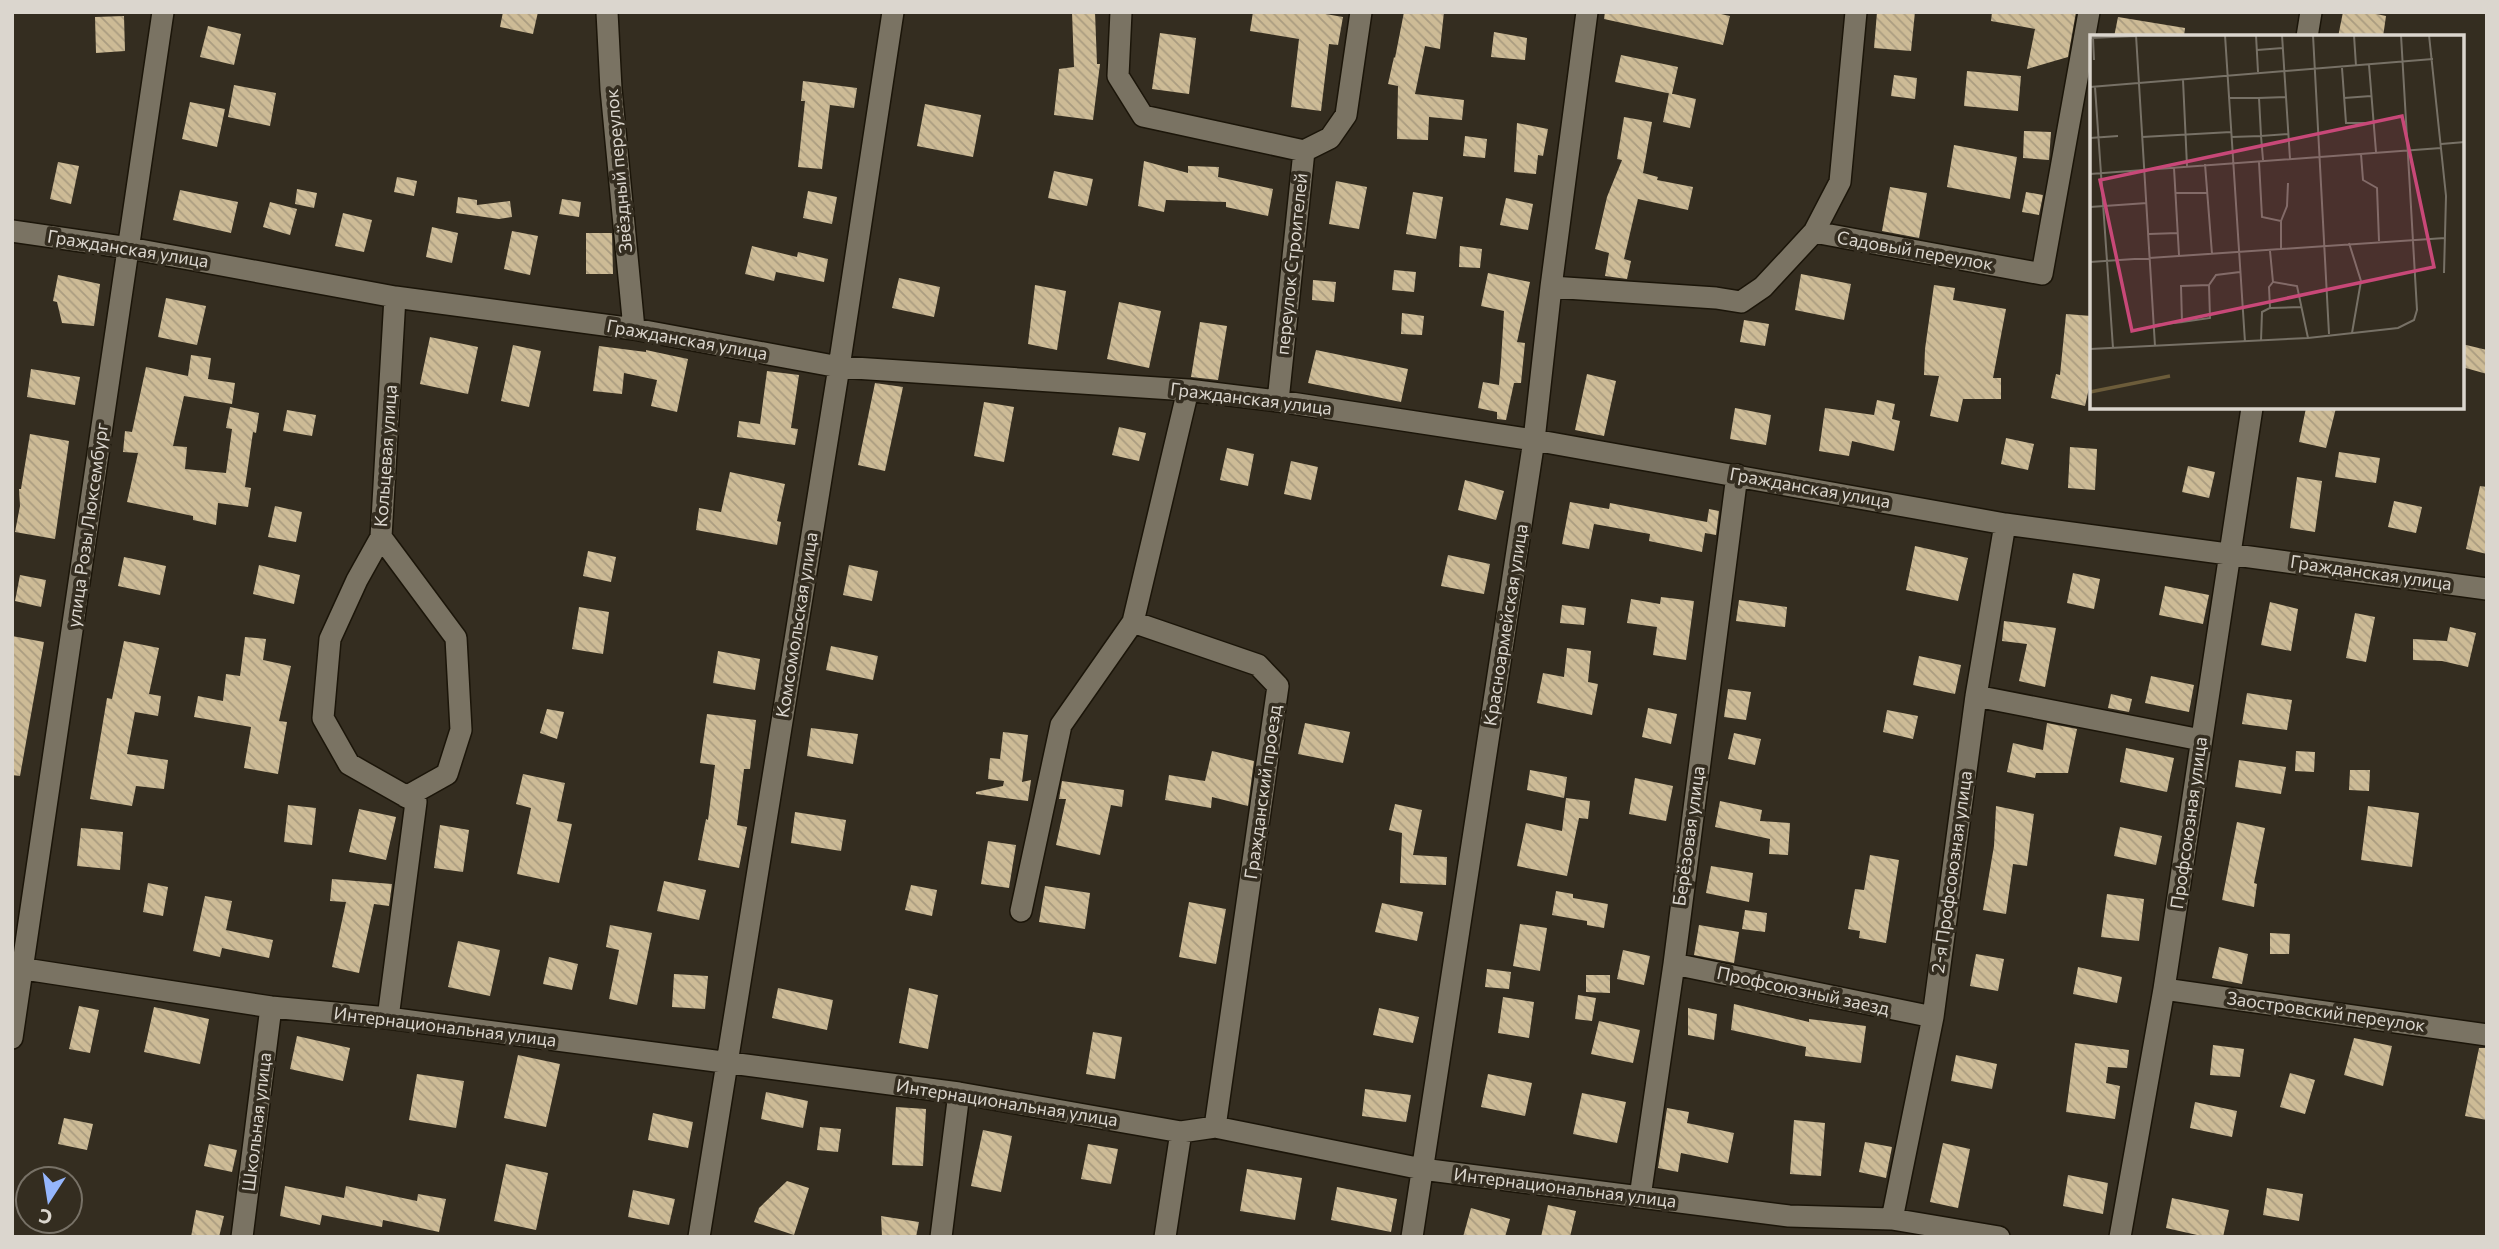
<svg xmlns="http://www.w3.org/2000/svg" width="2499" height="1249" font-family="Commissioner,sans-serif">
<defs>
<pattern id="building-back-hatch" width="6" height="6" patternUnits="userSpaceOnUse" patternTransform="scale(1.75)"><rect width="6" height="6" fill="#cdbb96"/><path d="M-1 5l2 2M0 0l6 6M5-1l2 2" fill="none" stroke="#aa9c80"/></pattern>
</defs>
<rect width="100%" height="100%" fill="#342d20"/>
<!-- building -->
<path fill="url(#building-back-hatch)" d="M503 12H538L533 34 500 27Z
M1072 12H1095L1097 64H1100L1093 120 1054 115 1059 69 1074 67Z
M1253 12H1314L1343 17 1338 45 1329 44 1321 111 1291 107 1299 39 1250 31Z
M1404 12H1444L1440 49 1425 46 1415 94 1464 100 1462 120 1429 117 1428 140 1397 139 1398 86 1388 84 1394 57 1395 58Z
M1605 12H1712L1730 16 1723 45 1604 19Z
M1877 12H1915L1911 51 1874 48Z
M1992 12H2076L2068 57 2027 69 2035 29 1991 21Z
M2343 12H2367L2386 16 2383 37H2338Z
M124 16 125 51 96 53 95 17Z
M2118 17 2185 28 2184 37H2114Z
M208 26 241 34 234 65 200 57Z
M1494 32 1527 38 1525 60 1491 57Z
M1160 33 1196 38 1189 94 1152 89Z
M1621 55 1678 67 1672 94 1615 82Z
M1967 71 2021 76 2018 111 1964 106Z
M1894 75 1917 78 1915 99 1891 96Z
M803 81 857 88 854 108 830 105 822 169 798 167 805 101H801Z
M234 85 276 93 270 126 228 117Z
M1669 93 1696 99 1690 128 1663 122Z
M190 102 225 109 217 147 182 139Z
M925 104 981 115 973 157 917 146Z
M1624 117 1652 122 1643 173 1658 177 1657 180 1693 187 1688 210 1638 199 1624 259 1631 261 1627 279 1605 276 1609 253 1595 249 1607 197 1622 160 1617 159Z
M1517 123 1548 129 1543 156 1538 155 1536 174 1514 172Z
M2024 131 2051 132 2049 160 2023 158Z
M1465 136 1487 139 1485 158 1463 156Z
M1954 145 2017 157 2010 199 1947 187Z
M1144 161 1188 173V166L1219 167 1218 177 1273 189 1268 216 1226 207V202L1166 200 1164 212 1138 206Z
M58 162 79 166 71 204 50 199Z
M1054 171 1093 179 1087 206 1048 198Z
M397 177 417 181 414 196 394 192Z
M1336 181 1367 187 1359 229 1329 224Z
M1890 187 1927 193 1919 238 1882 231Z
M297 189 317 193 314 208 295 204Z
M180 190 238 202 231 233 173 220Z
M808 191 837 197 832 224 803 218Z
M1413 192 1443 197 1436 239 1406 234Z
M2026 192 2043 195 2039 215 2022 212Z
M458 197 477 200V205L510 201 512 217 499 219 456 213Z
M1506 198 1533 204 1528 230 1500 225Z
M562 199 581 202 579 217 559 214Z
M270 202 297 209 290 235 263 227Z
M343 213 372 220 364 252 335 246Z
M432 227 458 233 452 263 426 257Z
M512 231 538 236 530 275 504 269Z
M586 233H612L613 274H586Z
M752 246 797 257 798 252 828 259 824 282 776 272 774 281 745 274Z
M1460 246 1482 249 1480 268 1459 267Z
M1394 270 1416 272 1414 292 1392 290Z
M1488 273 1530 282 1517 342 1525 343 1521 383H1514L1506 420 1497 419V412L1478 408 1483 382 1499 385 1501 361 1504 311 1481 306Z
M1801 274 1851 284 1844 320 1795 310Z
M58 275 100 284 94 326 62 323 57 302 53 301Z
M899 278 940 287 934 317 892 308Z
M1313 280 1336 282 1334 302 1312 300Z
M1035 285 1066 291 1057 350 1028 344Z
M1934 285 1955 288 1953 300 2006 309 1993 378H2001V399H1963L1958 422 1930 416 1939 376 1924 375 1925 349Z
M166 298 206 306 197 345 158 337Z
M1119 302 1161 311 1149 368 1107 359Z
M1402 313 1424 316 1422 335 1401 334Z
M2066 314 2091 316V379L2085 406 2051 398 2056 374 2060 375Z
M1744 320 1769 324 1765 346 1740 342Z
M1200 322 1227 326 1218 380 1191 377Z
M430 337 478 347 468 394 420 384Z
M2462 344 2487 350V374L2462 367Z
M513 345 541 351 529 407 501 401Z
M599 346 646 352V350L688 359 677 412 651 406 657 380 624 373 622 394 593 391Z
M1316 350 1408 369 1401 402 1308 383Z
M191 355 211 358 208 379 235 383 232 404 184 396 173 446 187 447 185 469 226 473 232 429 226 428 230 407 259 413 256 433 253 432 245 487 251 488 248 507 218 503 216 525 193 520V516L127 502 138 453 123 452 125 431 132 432 146 367 188 376Z
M31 369 80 377 75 405 27 397Z
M767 371 799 375 791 428 798 429 795 445 737 437 739 421 760 424Z
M1587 374 1616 381 1604 436 1575 430Z
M875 383 903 387 885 471 858 465Z
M1877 400 1895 404 1892 419 1900 421 1894 451 1852 441 1849 456 1819 451 1825 408 1874 415Z
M984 402 1014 407 1004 462 974 456Z
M1735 408 1771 415 1766 445 1730 439Z
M2306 408H2336L2326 448 2299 442Z
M287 410 316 415 312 436 283 431Z
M1119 427 1146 433 1139 461 1112 455Z
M30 434 69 441 55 539 15 532 20 506 19 489H21Z
M2006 438 2034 444 2028 470 2001 464Z
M2070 447 2097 449 2095 490 2068 488Z
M1227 448 1254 454 1248 486 1220 480Z
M2339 452 2380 458 2376 483 2335 477Z
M1291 461 1318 467 1311 500 1284 494Z
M2188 466 2215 472 2209 498 2182 492Z
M730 472 785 484 777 521 781 522 777 545 696 530 699 508 721 512Z
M2297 477 2322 481 2315 532 2290 528Z
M1465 480 1504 491 1496 520 1458 510Z
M2480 486 2487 487V554L2466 549Z
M2394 501 2422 507 2416 533 2388 527Z
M1570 502 1609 509 1610 503 1707 522 1709 509 1719 511 1716 535 1705 533 1702 552 1649 541 1650 534 1594 524 1589 549 1562 544Z
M275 506 302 512 296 542 268 537Z
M1915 546 1968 558 1958 601 1906 590Z
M588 551 616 557 611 582 583 576Z
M1448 555 1490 564 1484 594 1441 586Z
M124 557 166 566 160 595 118 586Z
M259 565 300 575 294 604 253 594Z
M849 565 878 571 872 601 843 595Z
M2073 573 2100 579 2094 609 2067 603Z
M20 575 46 580 41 607 15 601Z
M2165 586 2209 595 2203 624 2159 615Z
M1661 597 1694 601 1686 660 1653 655 1657 627 1627 623 1631 599 1660 604Z
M1739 600 1787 607 1785 627 1736 621Z
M2270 602 2298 609 2291 651 2261 645Z
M1562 605 1586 608 1584 625 1560 623Z
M579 607 609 612 603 654 572 649Z
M2355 613 2375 617 2366 662 2346 658Z
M2004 621 2056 628 2045 687 2019 681 2027 644 2002 641Z
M2450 627 2476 633 2468 667 2442 661 2413 660V639L2447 641Z
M12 636 44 642 20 776 12 775Z
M245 637 266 639 263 660 291 666 279 721 287 722 278 774 244 768 251 727 194 717 198 696 223 701 226 674 240 676Z
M124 641 159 648 149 694 161 696 158 716 135 712 127 754 168 760 164 789 136 786 132 806 90 799 107 698 112 699Z
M831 646 878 656 873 680 826 670Z
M1567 648 1591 651 1588 682 1598 684 1592 715 1537 703 1543 673 1564 677Z
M718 651 760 659 755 690 713 683Z
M1919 656 1961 665 1955 694 1913 685Z
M2151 676 2194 685 2189 712 2145 703Z
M1728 689 1751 692 1746 720 1724 717Z
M2247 693 2292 700 2287 730 2242 724Z
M2111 694 2132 699 2129 712 2108 708Z
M1648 708 1677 714 1671 744 1642 737Z
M547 709 564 712 557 739 540 733Z
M1887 710 1918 716 1913 739 1883 732Z
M707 714 756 720 750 769H744L737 825 747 827 739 868 698 860 706 819 708 820 715 765 700 763Z
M1305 723 1350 732 1343 763 1298 754Z
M2047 723 2077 729 2068 773H2036L2035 778 2007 772 2013 743 2043 750Z
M811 728 858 734 853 764 807 756Z
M1003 732 1028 735 1022 782 1031 780 1028 801 976 794V792L1003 786 1004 781 988 779 990 758 1000 759Z
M1734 733 1761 739 1755 765 1728 759Z
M2126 748 2174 758 2167 792 2120 782Z
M1212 751 1254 761 1248 806 1212 797 1211 808 1165 800 1169 775 1205 781Z
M2296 751 2315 752 2314 772 2295 771Z
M2239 760 2286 767 2281 794 2235 787Z
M1530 770 1567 777 1564 798 1527 790Z
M2350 770H2370L2369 791 2349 790Z
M523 774 565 783 557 821 572 824 559 883 517 874 531 808 516 804Z
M1635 778 1673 786 1666 821 1629 814Z
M1062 781 1124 790 1122 807 1111 805 1100 855 1056 845 1066 799H1059Z
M1566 798 1590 801 1588 819 1579 818 1567 876 1517 866 1526 823 1562 831Z
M1720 801 1762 810 1760 821 1790 823 1788 855 1769 854 1770 839 1715 827Z
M1395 804 1422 810 1413 855 1447 857 1446 885 1400 883 1402 833 1389 830Z
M288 805 316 808 312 845 284 842Z
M1996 806 2034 814 2027 866 2013 864 2006 914 1983 910 1994 846Z
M2368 806 2419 813 2412 867 2361 860Z
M359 809 396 817 386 860 349 852Z
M795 812 846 820 841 851 791 843Z
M2237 822 2265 828 2254 883 2257 884 2254 907 2222 900Z
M440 825 469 830 463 872 434 868Z
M2120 827 2162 836 2156 865 2114 856Z
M81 828 123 832 120 870 77 866Z
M988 841 1016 845 1009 888 981 884Z
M1870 855 1899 860 1886 943 1859 938 1860 931 1848 929 1855 889 1864 890Z
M1711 866 1753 873 1749 902 1706 893Z
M332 879 392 884 389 906 374 904 359 973 332 967 346 902 330 901Z
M664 881 706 890 699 920 657 911Z
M148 883 168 887 163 916 143 912Z
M911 885 937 890 932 916 905 910Z
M1045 886 1090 893 1085 929 1039 922Z
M1556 891 1573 894V898L1608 904 1604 928 1587 925V921L1552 915Z
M2107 894 2144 899 2139 941 2101 937Z
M205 896 232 901 226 930 273 940 269 958 222 948 220 957 193 951Z
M1189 902 1226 909 1216 964 1179 957Z
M1382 903 1423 912 1417 941 1375 932Z
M1745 910 1767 913 1765 932 1742 929Z
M1520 924 1547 928 1540 971 1513 966Z
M610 925 652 933 637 1005 609 999 619 950 606 947Z
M1699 925 1739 932 1734 963 1694 955Z
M2270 933 2290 934 2289 954H2270Z
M458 941 500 950 490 996 448 987Z
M2219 947 2248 954 2242 984 2212 978Z
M1623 950 1650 956 1644 985 1617 979Z
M1976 954 2004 959 1998 991 1970 986Z
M549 957 578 964 572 990 543 984Z
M2078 967 2122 977 2117 1003 2073 994Z
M1487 969 1511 972 1509 989 1485 987Z
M674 974 708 976 705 1009 672 1007Z
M1586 975H1610V993L1586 992Z
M778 988 833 1000 827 1030 772 1018Z
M909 988 938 995 928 1049 899 1043Z
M1578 995 1596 998 1592 1021 1575 1019Z
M1503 997 1534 1002 1529 1038 1498 1033Z
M1734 1004 1809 1022V1019L1866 1026 1861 1063 1805 1056 1806 1047 1731 1030Z
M79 1006 99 1010 90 1053 69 1049Z
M154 1007 209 1019 200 1064 144 1052Z
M1379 1008 1419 1017 1413 1043 1373 1035Z
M1688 1008 1717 1014 1714 1040 1688 1035Z
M1599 1021 1640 1030 1633 1063 1591 1054Z
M1093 1032 1122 1037 1115 1079 1086 1074Z
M297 1036 350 1048 343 1081 290 1069Z
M2354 1038 2392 1046 2383 1086 2344 1075Z
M2075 1043 2129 1050 2127 1068 2108 1067 2106 1083 2120 1086 2115 1119 2066 1112Z
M2213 1045 2244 1049 2240 1077 2210 1075Z
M2479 1048H2487V1120L2465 1116Z
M518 1055 560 1064 546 1127 504 1118Z
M1956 1055 1997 1064 1992 1089 1951 1081Z
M2290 1073 2315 1080 2305 1114 2280 1107Z
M417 1074 464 1081 456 1128 409 1120Z
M1488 1074 1532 1083 1525 1116 1481 1107Z
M1365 1089 1411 1095 1406 1122 1362 1116Z
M766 1092 808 1101 803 1128 761 1119Z
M1582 1093 1626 1102 1617 1143 1573 1134Z
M2195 1102 2237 1111 2232 1137 2190 1128Z
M896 1107 926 1109 923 1166 892 1165Z
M1667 1108 1689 1112 1687 1123 1734 1133 1728 1163 1681 1153 1678 1172 1658 1168Z
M653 1113 693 1122 688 1148 648 1140Z
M64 1118 93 1124 87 1150 58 1144Z
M1794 1120 1825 1123 1821 1176 1790 1174Z
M820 1127 841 1129 838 1152 817 1150Z
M983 1130 1012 1136 1001 1192 971 1186Z
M1865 1142 1892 1147 1886 1178 1859 1172Z
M1943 1143 1970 1149 1958 1208 1930 1202Z
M209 1144 237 1150 232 1172 204 1166Z
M1088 1144 1118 1149 1111 1184 1081 1179Z
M506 1164 548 1173 536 1230 494 1221Z
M1247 1169 1302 1178 1295 1220 1240 1211Z
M2068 1175 2108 1183 2103 1214 2063 1206Z
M787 1181 809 1188 794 1235 754 1222 759 1208Z
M285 1186 344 1198 346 1186 417 1201 418 1194 446 1199 439 1232 383 1220 382 1227 322 1215 320 1225 280 1216Z
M1337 1187 1397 1199 1391 1232 1331 1220Z
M2267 1188 2303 1194 2299 1221 2263 1215Z
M633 1190 675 1199 669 1225 628 1217Z
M2172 1198 2229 1210 2223 1237H2206L2166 1228Z
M1548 1205 1576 1211 1570 1237H1541Z
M1471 1208 1510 1219 1505 1237H1463Z
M196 1210 224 1216 219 1237H191Z
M881 1216 919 1222 916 1237H882Z"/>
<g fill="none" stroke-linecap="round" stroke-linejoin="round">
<!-- minor casing -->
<g stroke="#1b1509" stroke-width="24">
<path id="minor" d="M607 12 611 89 634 329
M1121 12 1118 76 1143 116 1304 151 1278 401
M2307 37 2311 12
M1304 151 1330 138 1346 115 1361 12
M12 231 129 248 395 297 634 329 839 367 1188 390 1278 401 1534 440 2005 524 2487 589
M1814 232 1840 182 1856 12
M1551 287 1716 298 1741 302 1763 287 1814 232 2042 274 2089 12
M1188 390 1133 622 1258 665 1278 686 1215 1127
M381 537 456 638 461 730 447 774 406 797
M1976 696 2201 740
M1021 911 1061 725 1133 622
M1674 964 1933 1017
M12 967 271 1007 388 1018 959 1093 1181 1132 1215 1127 1422 1169 1789 1216 1892 1219 1999 1237
M2164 989 2487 1035
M388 1018 416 802 349 764 323 718 330 639 357 580 381 537 395 297
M12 1038 163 12
M1640 1197 1674 964 1737 475
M1892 1219 1933 1017 1976 696 2005 524
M242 1237 271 1007
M699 1237 839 367 893 12
M941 1237 959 1093
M1165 1237 1181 1132
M1412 1237 1534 440 1551 287 1587 12
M2120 1237 2164 989 2252 408"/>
</g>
<!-- minor -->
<use href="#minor" stroke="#7a7363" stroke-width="21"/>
</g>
<g text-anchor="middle" stroke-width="7" stroke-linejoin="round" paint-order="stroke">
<!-- street labels -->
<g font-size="18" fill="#dbd6ce" stroke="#342d20">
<text transform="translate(619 171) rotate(-95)" y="6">Звёздный переулок</text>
<text transform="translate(128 249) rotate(9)" y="6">Гражданская улица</text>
<text transform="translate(1915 251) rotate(10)" y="6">Садовый переулок</text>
<text transform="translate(1292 264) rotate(-84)" y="6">переулок Строителей</text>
<text transform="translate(687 340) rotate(10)" y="6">Гражданская улица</text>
<text transform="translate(1251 399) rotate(7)" y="6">Гражданская улица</text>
<text transform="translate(386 456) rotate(-86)" y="6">Кольцевая улица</text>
<text transform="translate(1810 488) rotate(10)" y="6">Гражданская улица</text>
<text transform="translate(88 525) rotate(-82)" y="6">улица Розы Люксембург</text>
<text transform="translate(2371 573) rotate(8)" y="6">Гражданская улица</text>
<text transform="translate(797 625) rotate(-81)" y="6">Комсомольская улица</text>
<text transform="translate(1506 625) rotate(-81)" y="6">Красноармейская улица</text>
<text transform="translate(1263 792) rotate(-82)" y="6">Гражданский проезд</text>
<text transform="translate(2189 823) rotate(-82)" y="6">Профсоюзная улица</text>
<text transform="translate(1689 836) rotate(-82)" y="6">Берёзовая улица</text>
<text transform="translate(1952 872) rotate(-82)" y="6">2-я Профсоюзная улица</text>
<text transform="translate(1803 991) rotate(12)" y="6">Профсоюзный заезд</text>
<text transform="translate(2326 1012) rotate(8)" y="6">Заостровский переулок</text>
<text transform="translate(445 1027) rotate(7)" y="6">Интернациональная улица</text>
<text transform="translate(1007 1103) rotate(9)" y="6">Интернациональная улица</text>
<text transform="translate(257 1122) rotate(-83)" y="6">Школьная улица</text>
<text transform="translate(1565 1188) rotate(7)" y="6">Интернациональная улица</text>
</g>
</g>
<!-- overview -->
<g transform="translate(2090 35)">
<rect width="374" height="374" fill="#342d20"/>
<path fill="none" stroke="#6c5c3a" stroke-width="3.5" d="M0 357 80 341"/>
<path fill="none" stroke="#777166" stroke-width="2" d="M46 0 65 311M135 0 155 307M166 0 168 37M192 0 200 124M223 0 239 299M264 0 266 31M339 0 356 161 354 238M0 3 46 1M3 3 4 25M167 15 193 13M279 30 286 117M252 33 256 88H283M93 45 97 131M0 52 343 24M5 52 23 313M196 62 169 63 171 101 198 99M139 63H169M254 63 281 61M52 102 141 97M141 102 171 101 173 125M0 103 28 101M351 109 375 107M271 119 273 145 287 153 289 206M169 127 172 182 191 186V215M115 129 122 219M84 133 89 220M0 139 351 113M85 158H117M0 172 57 168M191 186 197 171 198 148M59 199 88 198M259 208 271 246 262 298M180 216 183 247 207 251 218 303M0 227 355 203M180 273 211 272M92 287 120 283 119 250M65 290 92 287 91 251 119 250 126 240 150 237M171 306 172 277 180 273 179 252 183 247M0 314 218 303 308 293 324 285 327 275 311 0"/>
<path fill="#c84878" fill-opacity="0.15" stroke="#c84878" stroke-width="3.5" d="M312 81 344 232 42 296 10 145Z"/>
<rect width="374" height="374" fill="none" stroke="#dbd6ce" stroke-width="3.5"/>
</g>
<!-- border -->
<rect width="2499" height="1249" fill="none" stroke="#dbd6ce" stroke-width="28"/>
<!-- north arrow -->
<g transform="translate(49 1200) rotate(192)"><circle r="33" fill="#342d20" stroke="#777166" stroke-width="2"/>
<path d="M0-5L12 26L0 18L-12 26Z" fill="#95b6fd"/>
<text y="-10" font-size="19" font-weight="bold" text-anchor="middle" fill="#dbd6ce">С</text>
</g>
</svg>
